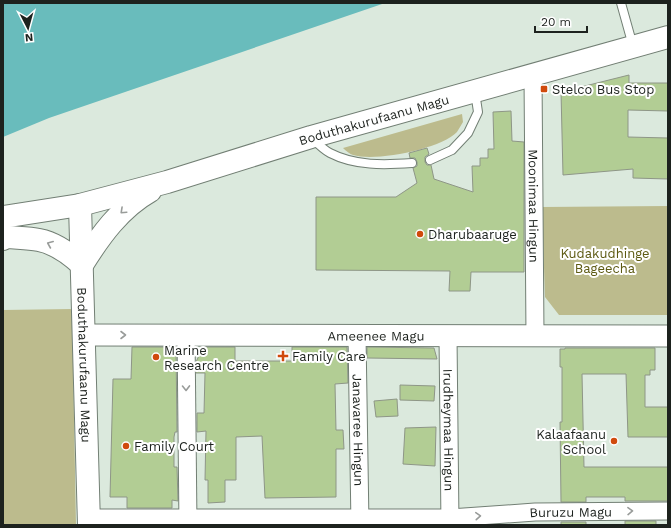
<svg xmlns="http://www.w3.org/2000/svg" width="671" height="528" font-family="'Work Sans',sans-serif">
<rect width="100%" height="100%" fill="#dbe9dd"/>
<!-- green -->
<path fill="#bcbb8d" d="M462 114 463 122C461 125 459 129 457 132 441 149 375 162 353 155 350 154 346 151 343 148Z
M668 206V315H559L545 297 542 207Z
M3 305V310L72 309 76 525H3Z"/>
<!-- water -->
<path fill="#69bcbc" d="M3 3H385L49 118 3 137Z"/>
<!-- building -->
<path fill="#b2cd94" stroke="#8e9687" d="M629 75V83H668V111L628 110V137L668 138V179L633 178V169L563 175 561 92Z
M511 111 512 141 524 142V272H471L470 291H449L450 271 316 270V197H396L417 183 413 168 417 166V162L415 158H410L409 153 427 148 429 154 425 157V162L427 165H431L434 179 473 192 472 166H480V158H488V149H494L493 112Z
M132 347H176L177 432H175L174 437V467H177L178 501 172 500V508H127V497H110L113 379H131Z
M203 347H235V361H292V347H347L348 383 335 384 336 430H343L344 449H336V497L265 498 262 436 236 437V480H225V502L208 503V480H205L206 431 197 432V413H204L205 373H196V362Z
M367 347 434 348 437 359 367 358Z
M565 348H655V370H650V375H645V407H668V437H628L626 374H582L584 467H668V501H625V497H586V502H561L560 422H562V367H560V349H565Z
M400 385 435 386 434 401 400 400Z
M397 399 398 416 376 417 374 401Z
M436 427 435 466 403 464 405 428Z
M625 521H656V525H625Z
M561 522H586V525H561Z"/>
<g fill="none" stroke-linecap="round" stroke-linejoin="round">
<!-- service casing -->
<g stroke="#727f74" stroke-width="10">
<path id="service" d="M621 3 633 46
M313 139C318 144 324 150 330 153 355 166 384 165 412 163
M430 160 452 150 468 133 478 112 475 92"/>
</g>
<!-- minor casing -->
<g stroke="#727f74" stroke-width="19">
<g id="minor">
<path id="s1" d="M533 75 535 336"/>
<path d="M186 335 188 525"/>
<path id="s2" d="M357 336 360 525"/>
<path id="s3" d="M448 336 450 525"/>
<path id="s4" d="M89 518H450L535 512 668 511"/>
</g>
</g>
<!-- tertiary casing -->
<g stroke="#727f74" stroke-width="23">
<g id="tertiary">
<path id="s5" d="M84 335 668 336"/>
</g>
</g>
<!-- secondary casing -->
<g stroke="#727f74" stroke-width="24">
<g id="secondary">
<path id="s6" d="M80 205 89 525"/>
</g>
</g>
<!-- primary casing -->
<g stroke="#727f74" stroke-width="24">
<g id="primary">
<path id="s7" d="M3 217 80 205 167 182 311 137 668 37"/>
<path d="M3 239 7 237C18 238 29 238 39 240 55 243 70 254 82 265 100 236 120 208 150 191"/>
</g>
</g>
<!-- service -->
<use href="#service" stroke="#fff" stroke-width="8"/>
<!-- minor -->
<use href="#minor" stroke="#fff" stroke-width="17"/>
<!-- tertiary -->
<use href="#tertiary" stroke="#fff" stroke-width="21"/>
<!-- secondary -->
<use href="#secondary" stroke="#fff" stroke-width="22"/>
<!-- primary -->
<use href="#primary" stroke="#fff" stroke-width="22"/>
</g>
<!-- one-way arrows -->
<defs><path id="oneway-chevron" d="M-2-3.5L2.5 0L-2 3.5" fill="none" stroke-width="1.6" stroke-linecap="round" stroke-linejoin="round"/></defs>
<g stroke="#999c9a">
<use href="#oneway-chevron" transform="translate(123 211) rotate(137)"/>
<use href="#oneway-chevron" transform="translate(50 244) rotate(-157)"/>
<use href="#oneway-chevron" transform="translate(123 335)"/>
<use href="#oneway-chevron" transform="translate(186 388) rotate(89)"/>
<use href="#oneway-chevron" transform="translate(630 511) rotate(-1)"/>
<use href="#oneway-chevron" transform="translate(478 516) rotate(-4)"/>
</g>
<!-- markers -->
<g fill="#d04a0c" stroke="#fff" stroke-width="1.5">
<rect x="540" y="85" width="8" height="8" rx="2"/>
<circle cx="420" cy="234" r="4"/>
<path d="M281 350h4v4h4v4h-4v4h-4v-4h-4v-4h4z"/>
<circle cx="156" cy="357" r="4"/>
<circle cx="614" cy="441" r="4"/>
<circle cx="126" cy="446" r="4"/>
</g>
<g text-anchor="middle" stroke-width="4" stroke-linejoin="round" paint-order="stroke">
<!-- poi labels -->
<g font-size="13" fill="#1d221e" stroke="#fff" text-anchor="start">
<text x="552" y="94">Stelco Bus Stop</text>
<text x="428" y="239">Dharubaaruge</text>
<text x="164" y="355">Marine<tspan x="164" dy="15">Research Centre</tspan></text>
<text x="292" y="361">Family Care</text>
<text x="606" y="439" text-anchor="end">Kalaafaanu<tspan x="606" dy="15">School</tspan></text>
<text x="134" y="451">Family Court</text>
</g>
<!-- street labels -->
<g font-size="13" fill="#1d221e" stroke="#fff">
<text dy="5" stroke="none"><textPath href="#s7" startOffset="384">Boduthakurufaanu Magu</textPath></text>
<text dy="5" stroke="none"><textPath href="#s1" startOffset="131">Moonimaa Hingun</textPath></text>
<text dy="5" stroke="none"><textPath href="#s5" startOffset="292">Ameenee Magu</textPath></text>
<text dy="5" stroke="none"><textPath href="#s6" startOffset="160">Boduthakurufaanu Magu</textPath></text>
<text dy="5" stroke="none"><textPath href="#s2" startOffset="94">Janavaree Hingun</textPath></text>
<text dy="5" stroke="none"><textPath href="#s3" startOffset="94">Irudheymaa Hingun</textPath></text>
<text dy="5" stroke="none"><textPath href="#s4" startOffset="482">Buruzu Magu</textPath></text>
</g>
<!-- park labels -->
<g font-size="13" fill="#5d5a12" stroke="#fff">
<text x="605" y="258">Kudakudhinge<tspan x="605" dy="15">Bageecha</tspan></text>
</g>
</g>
<!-- border -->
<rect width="671" height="528" fill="none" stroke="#1d221e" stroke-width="8"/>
<!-- north arrow -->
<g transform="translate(28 28) rotate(174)" stroke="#ffffff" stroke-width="3" paint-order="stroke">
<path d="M0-3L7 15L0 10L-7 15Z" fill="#1d221e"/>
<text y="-6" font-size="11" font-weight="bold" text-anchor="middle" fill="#1d221e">N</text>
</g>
<!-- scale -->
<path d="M535 26v6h52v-6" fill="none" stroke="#1d221e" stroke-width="2"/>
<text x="541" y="26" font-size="12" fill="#1d221e" stroke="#ffffff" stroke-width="3" paint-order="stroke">20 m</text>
</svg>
